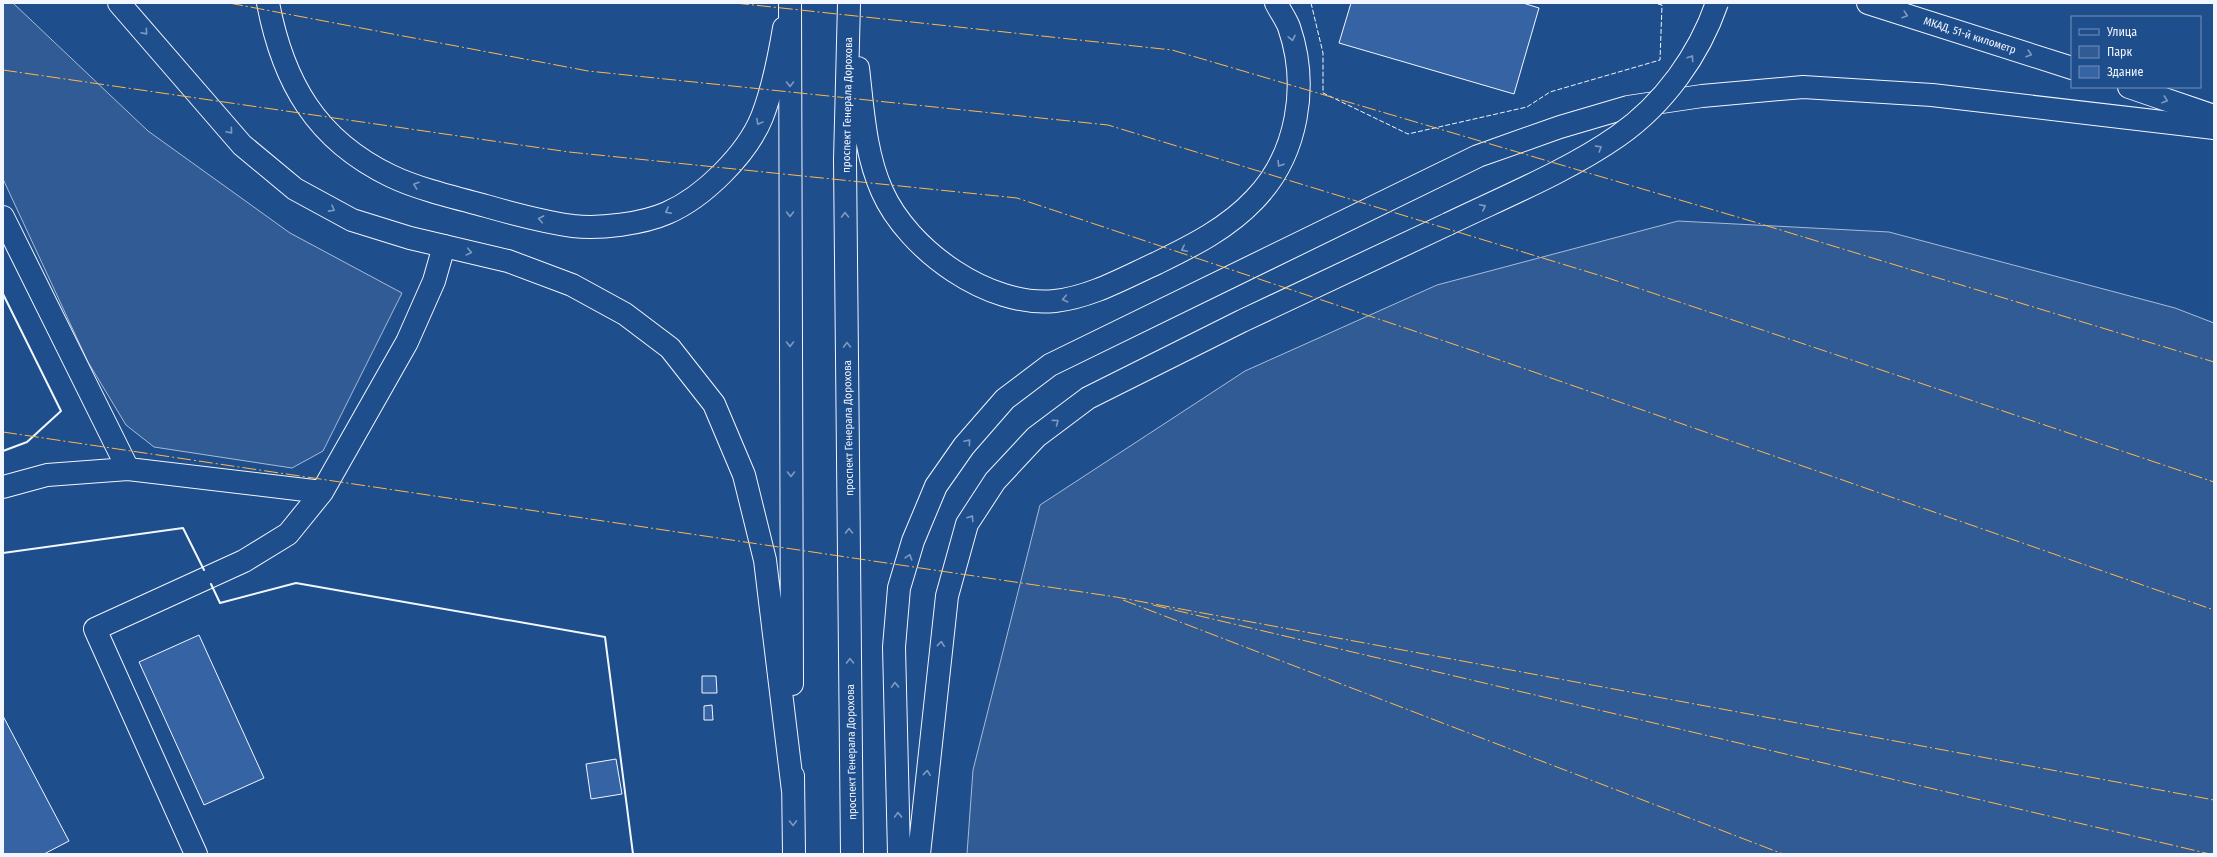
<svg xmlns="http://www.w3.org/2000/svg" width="2217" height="857" font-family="'Fira Sans Condensed',sans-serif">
<rect width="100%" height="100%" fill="#1f4e8c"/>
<!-- green -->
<path fill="#305b95" stroke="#a8bbd7" d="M3 3H13L148 131 290 233 402 293 323 451 292 468 154 447 126 425 88 362 3 179Z
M1678 221 1889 232 2175 308 2214 323V854H967L973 770 1040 505 1245 371 1437 285Z"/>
<!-- building -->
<path fill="#3563a3" stroke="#f2f6ff" d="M1351 3H1523L1539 8 1514 94 1339 43Z
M199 635 264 778 204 805 139 662Z
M702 676H716L717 693H702Z
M712 705 713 720H704V706Z
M3 716 69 841 44 854H3Z
M616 759 622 794 591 799 586 764Z"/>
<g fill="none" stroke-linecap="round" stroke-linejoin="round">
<!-- minor casing -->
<g stroke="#f2f6ff" stroke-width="24">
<path id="minor" d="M268 3C283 82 316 140 391 176 418 189 456 198 486 206 514 214 544 222 573 226 600 229 642 224 667 213 704 197 747 154 762 117 773 89 779 58 784 28
M849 3 845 160 852 854
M858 68C863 110 865 153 882 191 908 250 989 308 1055 301 1091 297 1124 278 1157 263 1192 246 1228 228 1255 199 1298 154 1309 85 1289 27 1286 19 1280 11 1276 3
M3 217 128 469
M3 487 47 475 128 469 322 492
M196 854 95 629 244 561 288 534 322 492 407 342 434 281 444 246"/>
</g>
<!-- major casing -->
<g stroke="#f2f6ff" stroke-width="24">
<path id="major" d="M119 3 242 145 295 189 352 220 410 238 508 261 572 285 625 314 670 348 714 404 744 475 765 560 793 791
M790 3 792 684
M793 776 794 854
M899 854 894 647 899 588 913 541 936 486 964 446 1005 399 1050 365 1478 156 1560 127 1628 107 1702 96 1803 87 1932 95 2214 128
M919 854 947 596 967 524 995 481 1036 437 1088 398 1242 321 1448 224"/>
</g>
<!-- highway casing -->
<g stroke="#f2f6ff" stroke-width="24">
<path id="highway" d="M1868 3 2072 68
M2129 87 2214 116"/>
</g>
<!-- minor -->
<use href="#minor" stroke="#1f4e8c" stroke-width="22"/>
<!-- major -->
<use href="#major" stroke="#1f4e8c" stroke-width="22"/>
<!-- highway -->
<use href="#highway" stroke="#1f4e8c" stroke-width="22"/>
<!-- major-bridge casing -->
<g stroke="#f2f6ff" stroke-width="24" stroke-linecap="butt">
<path id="major-bridge" d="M1448 224C1504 197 1568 171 1618 136 1664 104 1699 55 1717 3"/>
</g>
<!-- major-bridge -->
<use href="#major-bridge" stroke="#1f4e8c" stroke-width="22"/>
<!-- fence -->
<path stroke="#f2f6ff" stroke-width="1" stroke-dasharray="5 2" stroke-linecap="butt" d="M1311 3 1323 53V93L1408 134 1527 107 1550 92 1660 60 1662 5 1654 3"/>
<!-- wall -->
<path stroke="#f2f6ff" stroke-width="2" d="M3 294 61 411 27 442 3 451
M3 553 183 528 204 570
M211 584 220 603 296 583 605 637 633 854"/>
<!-- power -->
<path stroke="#ffb74d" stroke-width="1" stroke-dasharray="14 3 2 3" stroke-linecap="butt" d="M229 3 588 71 1108 125 1608 278 2214 482
M735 3 1172 50 1751 221 2214 362
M3 70 569 152 1017 198 1471 350 2214 610
M3 432 1116 597 2214 800
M1123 600 1783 854
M1153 605 2210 854"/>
</g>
<!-- one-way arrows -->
<defs><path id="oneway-chevron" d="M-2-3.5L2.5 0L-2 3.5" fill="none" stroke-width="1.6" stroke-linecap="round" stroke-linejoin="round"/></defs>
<g stroke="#7e9ac0">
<use href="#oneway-chevron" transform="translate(1905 15) rotate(18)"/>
<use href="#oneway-chevron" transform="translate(145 32) rotate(49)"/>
<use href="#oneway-chevron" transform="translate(1292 38) rotate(78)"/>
<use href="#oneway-chevron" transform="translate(2029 54) rotate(18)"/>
<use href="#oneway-chevron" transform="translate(1691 58) rotate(-56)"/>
<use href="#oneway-chevron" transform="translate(790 84) rotate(90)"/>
<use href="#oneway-chevron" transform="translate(2165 100) rotate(19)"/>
<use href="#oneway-chevron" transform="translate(759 122) rotate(118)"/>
<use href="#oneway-chevron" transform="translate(230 131) rotate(49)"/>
<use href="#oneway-chevron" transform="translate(1599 148) rotate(-32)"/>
<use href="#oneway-chevron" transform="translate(1280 164) rotate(122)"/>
<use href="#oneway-chevron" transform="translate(416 185) rotate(-161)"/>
<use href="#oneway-chevron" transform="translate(1483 207) rotate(-26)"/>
<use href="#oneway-chevron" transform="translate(332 209) rotate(29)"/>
<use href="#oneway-chevron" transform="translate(668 211) rotate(154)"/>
<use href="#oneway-chevron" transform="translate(790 214) rotate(90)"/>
<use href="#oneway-chevron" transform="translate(845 215) rotate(-91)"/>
<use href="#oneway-chevron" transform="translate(541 219) rotate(-169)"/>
<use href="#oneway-chevron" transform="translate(1184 249) rotate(154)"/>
<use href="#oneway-chevron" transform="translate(469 252) rotate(13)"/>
<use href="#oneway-chevron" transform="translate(1065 299) rotate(167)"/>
<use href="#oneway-chevron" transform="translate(790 344) rotate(90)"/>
<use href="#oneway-chevron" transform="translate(847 345) rotate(-91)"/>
<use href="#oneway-chevron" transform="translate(1056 422) rotate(-37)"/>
<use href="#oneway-chevron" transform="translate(968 442) rotate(-50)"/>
<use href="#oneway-chevron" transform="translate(791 474) rotate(90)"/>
<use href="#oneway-chevron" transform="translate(971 518) rotate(-57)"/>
<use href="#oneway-chevron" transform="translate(849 531) rotate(-91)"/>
<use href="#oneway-chevron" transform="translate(909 557) rotate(-73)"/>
<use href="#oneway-chevron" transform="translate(941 644) rotate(-84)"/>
<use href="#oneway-chevron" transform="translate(850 661) rotate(-91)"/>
<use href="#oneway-chevron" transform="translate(895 685) rotate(-92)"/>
<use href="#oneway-chevron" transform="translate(927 773) rotate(-84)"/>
<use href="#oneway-chevron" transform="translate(898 815) rotate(-92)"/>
<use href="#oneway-chevron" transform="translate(793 823) rotate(89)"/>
</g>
<g text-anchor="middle" stroke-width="3" stroke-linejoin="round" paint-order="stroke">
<!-- street labels -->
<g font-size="11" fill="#f2f6ff" stroke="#1f4e8c">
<text transform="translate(1970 35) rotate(18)" y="4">МКАД, 51-й километр</text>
<text transform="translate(847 105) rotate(-89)" y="4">проспект Генерала Дорохова</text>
<text transform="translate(848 428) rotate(-91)" y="4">проспект Генерала Дорохова</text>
<text transform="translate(851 752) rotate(-91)" y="4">проспект Генерала Дорохова</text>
</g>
</g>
<!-- border -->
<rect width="2217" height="857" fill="none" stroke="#f2f6ff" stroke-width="8"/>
<!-- legend -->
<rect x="2071" y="16" width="130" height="72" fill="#1f4e8c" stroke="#7391ba"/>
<rect x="2079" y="29" width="20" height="6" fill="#1f4e8c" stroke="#7391ba"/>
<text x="2107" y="36" font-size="12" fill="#f2f6ff">Улица</text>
<rect x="2079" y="46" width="20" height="12" fill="#305b95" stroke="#7391ba"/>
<text x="2107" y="56" font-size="12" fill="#f2f6ff">Парк</text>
<rect x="2079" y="66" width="20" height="12" fill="#3563a3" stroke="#7391ba"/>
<text x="2107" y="76" font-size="12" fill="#f2f6ff">Здание</text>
</svg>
